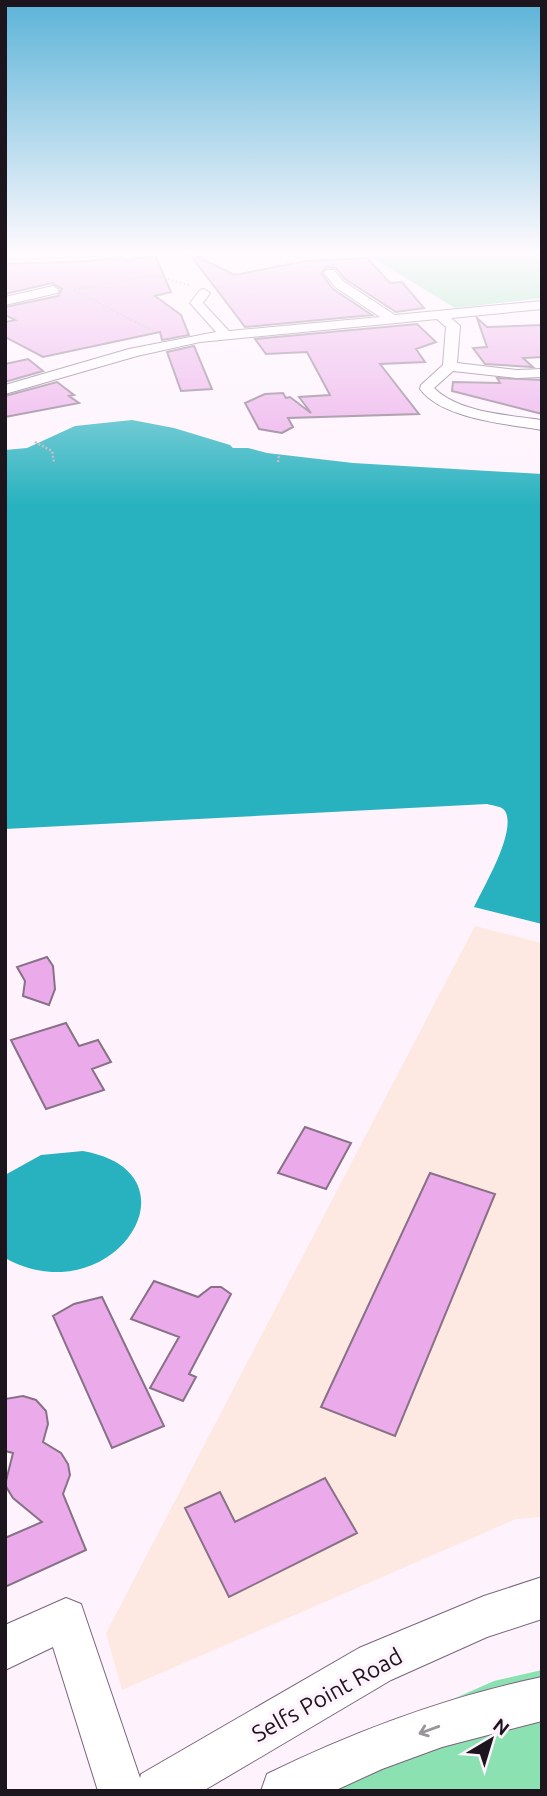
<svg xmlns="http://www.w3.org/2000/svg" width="547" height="1796" font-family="Ubuntu,sans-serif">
<rect width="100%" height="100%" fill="#fef3fd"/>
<!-- industrial -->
<path fill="#fde8e2" d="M475 926 542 943V1517L516 1519 122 1690 106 1633Z"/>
<!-- green -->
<path fill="#8be1b2" d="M364 253H542V298L455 308Z
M542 1670V1791H298L353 1743 494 1681Z"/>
<!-- water -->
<path fill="#28b2bf" d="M132 420 174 428 230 445 233 448H248L267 453 353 463 542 474V924L474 907C484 886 515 834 506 813 504 806 494 806 487 804L5 829V450L27 448 75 426Z
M83 1151C206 1173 112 1317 5 1258V1175L41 1155Z"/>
<!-- building -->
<path fill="#ebabea" stroke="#887187" stroke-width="2" d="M189 253 235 275 305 261 367 258 390 283 402 282 424 308 396 312 345 279 336 268 326 267 321 273 333 289 372 315 245 327Z
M155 255 171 292 155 296 181 315 189 335 162 340 160 332 43 357 5 337V322L15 320 5 315V307L58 296 62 289 52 283 5 294V264L90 261 123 257 127 260Z
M477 318 487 327 542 325V357L523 358 533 367 485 364 473 348 487 347Z
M417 324 436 342 416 349 425 362 380 364 419 414 288 418 293 427 282 433 259 429 245 403 265 394 283 393 286 398 290 397 311 413 299 397 330 395 307 352 266 354 255 339Z
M194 346 212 389 181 391 167 352Z
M28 359 43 371 5 382V364Z
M497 378 542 380V414L452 391 453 382 500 383Z
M57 382 74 395 69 396 79 403 5 417V396Z
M47 957 53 966 55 989 49 1005 23 996 25 981 17 967Z
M66 1023 79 1046 98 1040 111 1062 92 1069 104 1090 46 1109 11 1040Z
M305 1127 351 1143 326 1189 278 1173Z
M430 1173 495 1194 395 1436 321 1407Z
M154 1281 198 1297 211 1287H221L231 1294 189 1374 196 1377 183 1401 150 1388 179 1337 131 1319Z
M102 1297 164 1426 112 1448 53 1316 74 1304Z
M23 1396 36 1400 46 1411 48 1424 43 1442 61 1453 68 1464 70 1475 63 1494 86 1550 5 1587V1538L42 1522 13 1498 5 1485 13 1453 5 1451V1399Z
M325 1478 357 1533 229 1597 185 1508 220 1492 235 1522Z"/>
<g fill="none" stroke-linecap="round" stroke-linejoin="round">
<!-- minor casing -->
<g stroke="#7a647a" stroke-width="2">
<path id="minor" d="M5 253H102L96 256 5 259Z
M326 270H334L343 281 395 315 542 301V309L451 318 460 326 457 363 517 370 542 369V377L517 378 453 371 434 388C459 413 509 415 542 420V430C507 424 442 419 420 389L421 385 443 365 446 327 437 319 200 342 137 356 5 394V385L129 349 216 332 190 303 200 290 204 289 210 293 203 303 229 331 380 317 335 287 324 273Z
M53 286 59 290 57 293 5 305V297Z
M542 1577V1619L487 1637 391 1680 203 1791H98L53 1647 5 1670V1625L66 1598 81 1604 140 1778 141 1774 359 1648 484 1596Z
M542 1677V1721L442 1747 382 1769 334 1791H261L267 1774C355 1731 446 1697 542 1677Z"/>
</g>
<!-- path-far1 -->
<path stroke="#b8aeb8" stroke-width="2" stroke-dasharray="2 2" stroke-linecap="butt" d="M260 253 316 269
M74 290 155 275 189 285
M74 290 153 331"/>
<!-- path -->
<path stroke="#b8aeb8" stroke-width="2.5" stroke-dasharray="2 2" stroke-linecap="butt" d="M35 442 52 451 54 462
M278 462 279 454"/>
<!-- minor -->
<use href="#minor" fill="#fff" fill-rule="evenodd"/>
</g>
<!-- one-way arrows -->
<defs><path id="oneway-shaft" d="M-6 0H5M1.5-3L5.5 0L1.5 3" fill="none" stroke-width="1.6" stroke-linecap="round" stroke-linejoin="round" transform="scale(1.75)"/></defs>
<use stroke="#999699" href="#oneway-shaft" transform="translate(429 1730) rotate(160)"/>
<!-- sky -->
<linearGradient id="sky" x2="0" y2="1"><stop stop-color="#5bb3d8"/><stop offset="0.5" stop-color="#fffafe"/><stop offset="1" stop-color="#fffafe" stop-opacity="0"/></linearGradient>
<rect width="547" height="505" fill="url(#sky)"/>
<g text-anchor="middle" stroke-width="7" stroke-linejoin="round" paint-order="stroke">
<!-- near-street labels -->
<g font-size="23" fill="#1d151d" stroke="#fef3fd">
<text transform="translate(327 1695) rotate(-29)" y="8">Selfs Point Road</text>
</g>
</g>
<!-- border -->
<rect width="547" height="1796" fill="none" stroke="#1d151d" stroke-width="14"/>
<!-- north arrow -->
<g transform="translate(491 1740) rotate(38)" stroke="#fef3fd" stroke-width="5" paint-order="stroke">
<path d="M0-5L12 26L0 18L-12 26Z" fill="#1d151d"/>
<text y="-10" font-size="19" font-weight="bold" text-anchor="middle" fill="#1d151d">N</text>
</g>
</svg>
